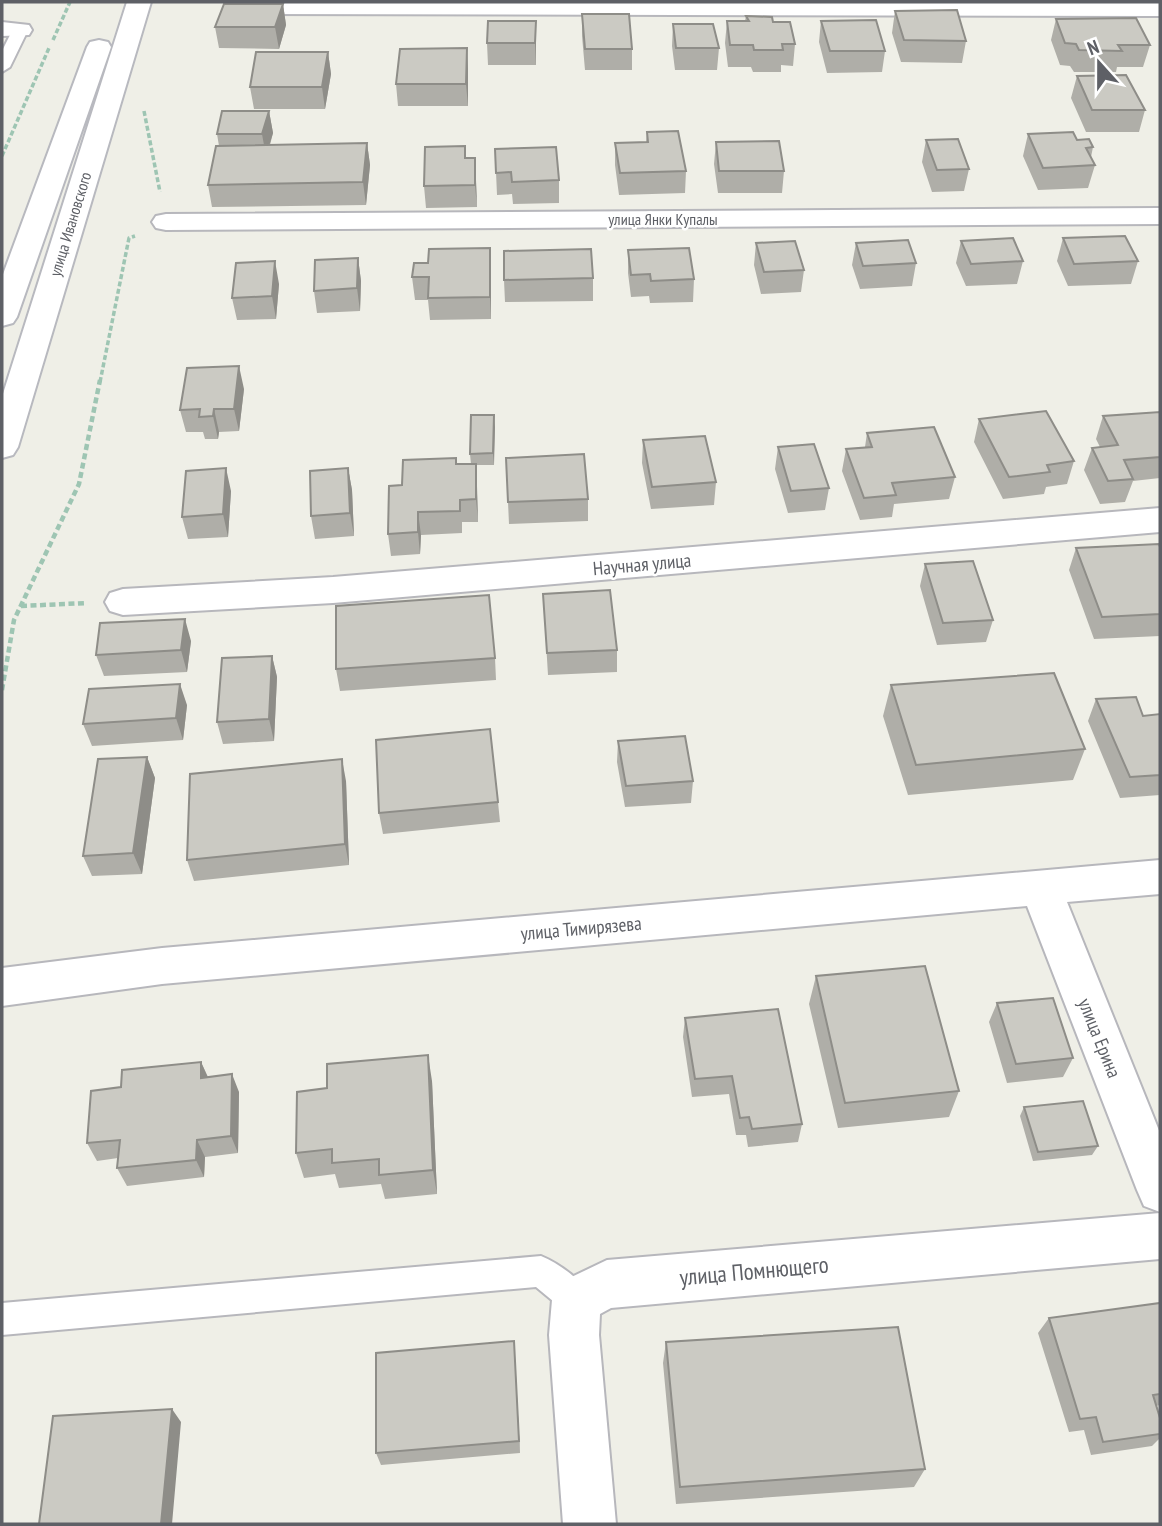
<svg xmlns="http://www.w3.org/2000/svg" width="1162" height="1526" font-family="'PT Sans Narrow',sans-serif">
<rect width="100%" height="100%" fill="#efefe7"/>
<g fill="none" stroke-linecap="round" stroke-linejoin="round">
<!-- lane casing -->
<g stroke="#b7b7bc" stroke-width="4">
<path id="lane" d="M20 25 28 30 10 67 2 72V51L14 27Z
M541 1256C560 1264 584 1281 592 1300L587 1311 576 1315 565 1311 536 1287 2 1335V1303Z"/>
</g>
<!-- street casing -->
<g stroke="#b7b7bc" stroke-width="4">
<path id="street" d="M246 2H1160V16L237 14 234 9 237 4Z
M2 22 29 25 32 30 29 35 2 36Z
M1160 208V224L166 230 156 228 152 222 156 216 166 214Z
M1160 508V532L333 603 123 615 110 611 105 602 110 593 123 589 333 577Z
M1160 860V894L1067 902 1160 1133V1212L1144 1206 1137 1190 1027 906 162 984 2 1006V968L162 948Z
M1160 1213V1259L611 1308 600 1314 599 1335 616 1524H563L549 1335 552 1300 559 1283 607 1260Z"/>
</g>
<!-- secondary casing -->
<g stroke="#b8b9bf" stroke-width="4">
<path id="secondary" d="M127 2H151L18 447 13 455 2 458V397Z
M99 40 108 42 111 47 17 317 13 323 2 326V277L87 47 90 42Z"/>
</g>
<!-- path-far1 -->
<path stroke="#9ec5b3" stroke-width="3.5" stroke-dasharray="5 2.5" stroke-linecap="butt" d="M53 40 70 2
M144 111 160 192
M2 156 49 48
M100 382 129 238 135 236"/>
<!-- path -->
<path stroke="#9ec5b3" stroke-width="4.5" stroke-dasharray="6 3.5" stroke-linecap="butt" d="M21 606 87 603
M2 690 14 620 79 484 100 380"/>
<!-- lane -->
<use href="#lane" fill="#fff" fill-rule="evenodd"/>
<!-- street -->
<use href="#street" fill="#fff" fill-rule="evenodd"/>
<!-- secondary -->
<use href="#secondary" fill="#fff" fill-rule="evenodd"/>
</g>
<!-- wall -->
<path fill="#afaea8" d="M283 4 286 25 279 49 219 48 215 27Z
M895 11 966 41 962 63 901 62 892 33Z
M582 14 632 49V70H585L582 36Z
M746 16 773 22 795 44 793 66 781 65V72H753L751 67H728L725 43 727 21H745Z
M1056 19 1150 45 1143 67H1117L1116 72H1074L1070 66 1060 65 1051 40Z
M821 21 885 51 882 72 827 73 819 42Z
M673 24 719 48 717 70H675L672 46Z
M536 42V65H488L487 43Z
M467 48 468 69V106H398L396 84Z
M328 52 331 74 325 109H254L250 87Z
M1077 76 1145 110 1139 132H1086L1071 98Z
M269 111 273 133 270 145 367 143 370 165 366 205 212 207 208 185 219 146 217 134Z
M647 132 686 171 685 193 619 195 615 165V143L646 142Z
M1028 134 1077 140 1093 147 1091 157 1095 165 1088 188 1038 190 1023 156Z
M926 140 969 169 964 191 932 192 922 162Z
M716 142 784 171 782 193H718L714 164Z
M465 146 466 158H475L477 207 426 208 424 186Z
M495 149 559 180V203L513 204 512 194 497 195Z
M1063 238 1138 261 1131 284 1068 286 1057 261Z
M961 241 1023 261 1017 284 966 286 956 263Z
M756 243 804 270 801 292 761 294 754 265Z
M856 243 916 263 912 286 860 289 852 265Z
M628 250 694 279 693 302 650 303 649 296 631 297 628 273Z
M358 258 361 281 360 311 317 313 314 291Z
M491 271V319L430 320 428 300H415L412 277Z
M593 278V301L505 302 504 280Z
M279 284 276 319 237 320 232 298Z
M244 389 239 431 219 432 218 439H205L203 432H186L180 410Z
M1160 412V478L1133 481 1125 502 1100 504 1084 470 1092 448 1100 447 1096 439 1103 416Z
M494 415V465H476L478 522H462V533L421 535 420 554 391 556 388 534 402 485 456 464H471L470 454Z
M979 419 1074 461 1067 484 1046 487 1044 494 1003 499 974 442Z
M867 433 955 477 949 499 894 504 892 517 860 520 842 471 846 449 865 447Z
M643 440 716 482 714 505 651 509 642 463Z
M778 447 829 488 825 510 788 513 775 469Z
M506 458 588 499V521L509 524Z
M348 468 352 490 354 536 315 539 311 516Z
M231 491 228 537 188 539 182 517Z
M1160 547V636L1094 639 1069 570 1076 548Z
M925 564 993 620 986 642 937 645 920 586Z
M543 594 617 650V672L548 675Z
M191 641 187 672 104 676 96 655Z
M272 656 277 677 274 741 223 744 217 722Z
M495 658 496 680 340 691 336 669Z
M891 685 1085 749 1073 780 908 795 883 716Z
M1096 699 1143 716 1160 714V795L1120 798 1088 721Z
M187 705 183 740 92 746 83 724Z
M618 741 693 781 691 803 625 807 617 762Z
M147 757 155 778 142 874 92 876 83 856Z
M346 781 349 865 194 881 187 860Z
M498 802 500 822 383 834 379 813Z
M816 976 959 1091 949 1117 838 1128 809 1004Z
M997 1003 1073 1058 1063 1077 1007 1083 989 1022Z
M685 1018 802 1124 798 1142 748 1147 746 1135H736L729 1094 692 1097 683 1037Z
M201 1062 208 1077 239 1092 238 1153 205 1157 204 1177 127 1186 117 1168 118 1158 97 1161 87 1143 121 1087Z
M432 1081 437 1194 385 1199 381 1184 339 1188 335 1174 304 1178 296 1153Z
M1024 1107 1098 1146 1092 1155 1033 1161 1020 1116Z
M1160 1303V1405L1156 1406 1160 1418V1438L1152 1446 1091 1455 1084 1430 1069 1432 1038 1333 1049 1318Z
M514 1341 520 1453 381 1465 376 1453Z
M666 1342 925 1469 914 1487 676 1504 663 1363Z"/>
<!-- shaded-wall -->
<path fill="#8e8d88" d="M283 4 286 25 279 49 275 27Z
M536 21V65L535 43Z
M467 48 468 69V106L466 84Z
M328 52 331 74 325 109 322 87Z
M269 111 273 133 266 156 262 134Z
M367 143 370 165 366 205 363 182Z
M475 158 476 180 477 207 475 185Z
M490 248 491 271V319L490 297Z
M358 258 361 281 360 311 357 288Z
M275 261 279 284 276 319 272 296Z
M239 366 244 389 239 431 234 409Z
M214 409 219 432 218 439 213 416Z
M494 415 495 427 494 465 493 453Z
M476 464 477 486 478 522 476 499Z
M226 468 231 491 228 537 223 514Z
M348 468 352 490 354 536 350 513Z
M418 512 421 535 420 554 418 532Z
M185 619 191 641 187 672 181 650Z
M272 656 277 677 274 741 269 719Z
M180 684 187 705 183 740 176 718Z
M147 757 155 778 142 874 133 853Z
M342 759 346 781 349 865 345 844Z
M428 1055 432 1081 437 1194 433 1170Z
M201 1062 209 1080 201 1078Z
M232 1074 239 1092 238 1153 231 1136Z
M197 1140 205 1157 204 1177 196 1160Z
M514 1341 515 1356 520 1453 519 1441Z
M172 1409 181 1422 172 1524H161Z"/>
<!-- building -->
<path fill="#cbcac3" stroke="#8e8d88" stroke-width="2" d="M224 4H283L275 27H215Z
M957 10 966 41 904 40 895 11Z
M582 14H629L632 49H585Z
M746 16 772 17 773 22H790L795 44H782L783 50H754L753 45H730L727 21H749Z
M1136 18 1150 45H1118L1122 51 1079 50 1076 44 1065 43 1056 19Z
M876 20 885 51H830L821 21Z
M488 21H536L535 43H487Z
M673 24H713L719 48H676Z
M467 48 466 84H396L400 49Z
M256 52H328L322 87H250Z
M1126 75 1145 110H1092L1077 76Z
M222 111H269L262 134H217Z
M678 131 686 171 620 173 615 143 648 142 647 132Z
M1073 132 1077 140 1089 139 1093 147 1086 148 1095 165 1043 168 1028 134Z
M958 139 969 169 937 170 926 140Z
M779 141 784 171H719L716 142Z
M367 143 363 182 208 185 216 146Z
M465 146V158H475V185L424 186 425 147Z
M556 147 559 180 512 182 511 172 496 173 495 149Z
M1125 236 1138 261 1074 264 1063 238Z
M1013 238 1023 261 971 264 961 241Z
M908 240 916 263 863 266 856 243Z
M795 241 804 270 764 272 756 243Z
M490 248V297L428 298 429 277H412L414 263H428L429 249Z
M689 248 694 279 651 281 650 274 631 275 628 250Z
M591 249 593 278 504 280V251Z
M358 258 357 288 314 291 315 260Z
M275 261 272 296 232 298 236 263Z
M239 366 234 409H214L213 416 199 417 200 409 180 410 187 368Z
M1046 411 1074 461 1047 465 1050 472 1009 477 979 419Z
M1160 412V457L1124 460 1133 479 1108 481 1092 448 1118 445 1103 416Z
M471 415H494L493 453 470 454Z
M934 427 955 477 892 483 896 495 864 498 846 449 872 447 867 433Z
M705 436 716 482 652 487 643 440Z
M814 444 829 488 791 491 778 447Z
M584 454 588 499 508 502 506 458Z
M456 458V464H476V499L460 500V511L418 512V532L388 534 389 486 402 485 403 460Z
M226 468 223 514 182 517 186 471Z
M348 468 350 513 311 516 310 471Z
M1159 544 1160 547V614L1102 617 1076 548Z
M973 561 993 620 943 623 925 564Z
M610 590 617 650 547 653 543 594Z
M489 595 495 658 336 669V606Z
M185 619 181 650 96 655 100 623Z
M272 656 269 719 217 722 222 658Z
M1054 673 1085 749 916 765 891 685Z
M180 684 176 718 83 724 89 689Z
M1136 697 1143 716 1160 714V775L1130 777 1096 699Z
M490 729 498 802 379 813 376 740Z
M685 736 693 781 626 786 618 741Z
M147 757 133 853 83 856 98 759Z
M342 759 345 844 187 860 190 774Z
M925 966 959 1091 845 1103 816 976Z
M1053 998 1073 1058 1016 1064 997 1003Z
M778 1009 802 1124 752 1129 749 1117 740 1118 732 1076 695 1079 685 1018Z
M428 1055 433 1170 379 1175V1159L332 1163V1149L296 1153 297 1092 327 1088V1064Z
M201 1062V1078L232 1074 231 1136 197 1140 196 1160 117 1168 120 1140 87 1143 91 1091 121 1087 122 1070Z
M1083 1101 1098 1146 1038 1152 1024 1107Z
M1160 1303V1394L1153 1395 1160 1418V1434L1103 1442 1096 1417 1080 1419 1049 1318Z
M898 1327 925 1469 680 1487 666 1342Z
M514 1341 519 1441 376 1453V1353Z
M172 1409 161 1524H39L53 1416Z"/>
<g text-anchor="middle" stroke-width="5" stroke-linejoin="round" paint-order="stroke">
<!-- far-street labels -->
<g font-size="16" fill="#5e6066" stroke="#fff">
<text x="663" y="225">улица Янки Купалы</text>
<text transform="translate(70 224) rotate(-73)" y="6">улица Ивановского</text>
</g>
<!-- street labels -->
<g font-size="19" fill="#5e6066" stroke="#fff">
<text transform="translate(642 564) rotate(-5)" y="7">Научная улица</text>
<text transform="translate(581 928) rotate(-5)" y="7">улица Тимирязева</text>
<text transform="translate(1100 1038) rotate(68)" y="7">улица Ерина</text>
</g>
<!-- near-street labels -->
<g font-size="23" fill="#5e6066" stroke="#fff">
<text transform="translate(754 1271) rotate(-5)" y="8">улица Помнющего</text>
</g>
</g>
<!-- border -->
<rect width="1162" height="1526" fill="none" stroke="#5e6066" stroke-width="7"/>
<!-- north arrow -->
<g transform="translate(1099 63) rotate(339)" stroke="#ffffff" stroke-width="5" paint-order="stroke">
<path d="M0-5L12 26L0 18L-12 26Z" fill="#5e6066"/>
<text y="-10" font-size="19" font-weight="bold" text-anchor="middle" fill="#5e6066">N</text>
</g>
</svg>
